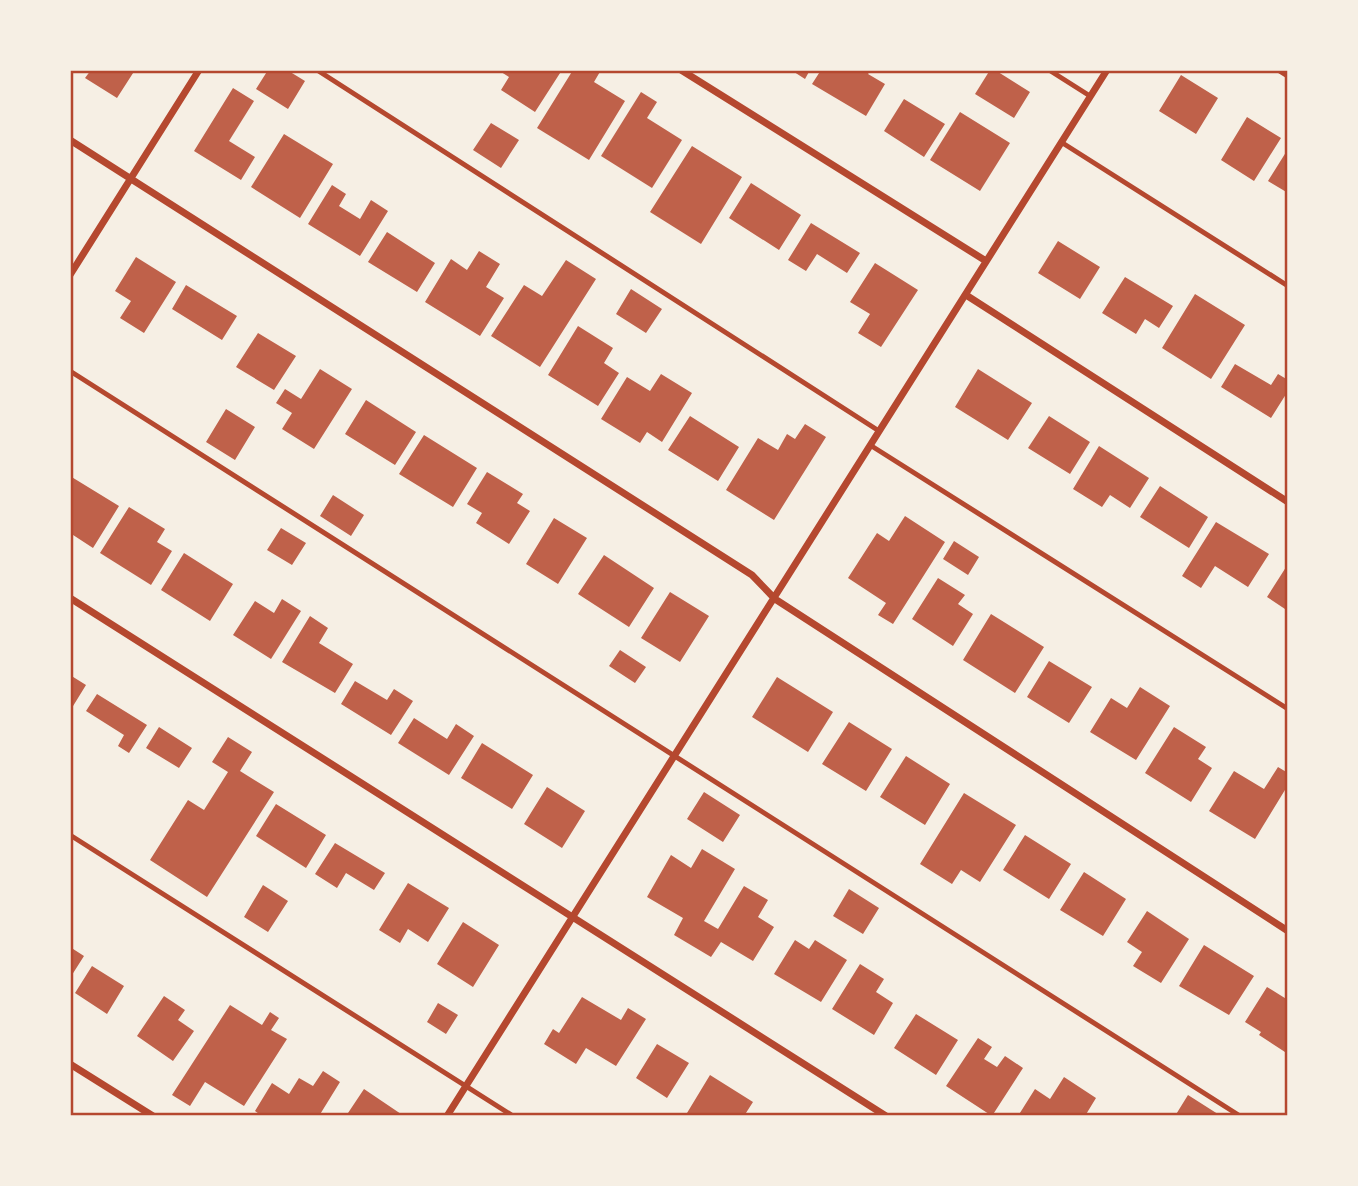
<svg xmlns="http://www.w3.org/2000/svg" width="1358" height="1186" font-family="'Sofia Sans Condensed',sans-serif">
<rect width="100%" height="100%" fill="#f6efe4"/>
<!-- building -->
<path fill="#bf614a" d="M91 70H135L117 98 85 78Z
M268 70H287L305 81 288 109 256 89Z
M498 70H562L535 112 501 90 509 77Z
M573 70H601L594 82 625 101 589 160 537 128Z
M791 70H810L805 79Z
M821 70H871L868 74 885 84 866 116 812 84Z
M990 70H995L1030 92 1014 118 975 94Z
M1181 75 1218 98 1196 134 1159 111Z
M233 88 254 101 229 141 255 157 241 180 194 151Z
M641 92 657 102 647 118 682 140 652 188 601 156Z
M904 99 945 124 924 157 884 131Z
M960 112 1010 143 980 191 930 160Z
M1247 117 1281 138 1254 181 1221 160Z
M491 123 519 140 501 168 473 150Z
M284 134 333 164 300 218 251 187Z
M692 146 742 177 701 244 650 212Z
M1288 149V193L1268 181Z
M751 183 801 215 779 250 729 218Z
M332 185 346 194 339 206 360 219 371 200 388 211 360 256 308 224Z
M811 223 860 253 847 273 817 254 806 271 788 260Z
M387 232 435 263 417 292 368 262Z
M1058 241 1100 267 1080 299 1038 273Z
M479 251 500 264 486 287 504 298 480 336 425 302 451 259 467 270Z
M136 257 176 282 144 333 120 318 131 301 115 291Z
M566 260 596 279 540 367 491 336 524 285 542 296Z
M875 263 918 290 881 347 858 333 870 314 850 302Z
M1125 277 1173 306 1159 328 1145 319 1136 334 1102 313Z
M186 285 237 316 222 340 172 309Z
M631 289 662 309 646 333 616 314Z
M1195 294 1245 325 1211 379 1162 348Z
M578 326 613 348 604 363 619 373 598 406 548 375Z
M258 333 296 356 274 390 236 367Z
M1235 364 1271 385 1278 374 1288 380V391L1271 418 1221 387Z
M320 369 352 389 314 449 282 429 292 413 276 403 285 389 301 399Z
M978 369 1032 403 1008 440 955 407Z
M661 374 692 393 662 442 647 432 640 443 601 419 627 377 650 391Z
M366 400 416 432 395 465 345 434Z
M226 409 255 427 235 460 206 442Z
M690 416 739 447 718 481 668 450Z
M1049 416 1090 442 1070 474 1028 448Z
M805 424 826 437 774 520 726 490 758 438 778 450 787 434 795 439Z
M424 435 477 468 453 507 399 474Z
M1099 446 1149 478 1130 508 1110 495 1102 507 1073 489Z
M487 472 523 494 517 503 530 511 509 544 476 523 482 513 467 504Z
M70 476 119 506 93 548 70 533Z
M1160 486 1208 517 1189 548 1140 517Z
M333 495 364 515 351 536 320 516Z
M129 507 165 529 157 542 172 551 151 585 100 553Z
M905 516 945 542 893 624 878 615 886 603 848 578 877 533 889 541Z
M554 518 587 538 558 584 526 564Z
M1216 522 1269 554 1248 587 1215 566 1201 588 1182 576Z
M281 528 306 543 292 565 267 550Z
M954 541 979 557 968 575 943 559Z
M184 553 233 584 210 621 161 590Z
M604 555 654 588 629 627 578 594Z
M1288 564V611L1267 597Z
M938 578 965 595 958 604 973 614 953 646 912 619Z
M670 592 709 616 680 662 641 638Z
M282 599 301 611 271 659 233 635 255 601 274 613Z
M991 614 1044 647 1015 693 963 660Z
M310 616 328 628 319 643 353 664 335 693 282 662Z
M620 650 646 667 635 683 609 666Z
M1049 661 1092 687 1069 723 1027 697Z
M70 675 86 685 70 711Z
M777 677 833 712 808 752 752 717Z
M355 681 387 700 394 689 413 701 391 735 341 704Z
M1140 687 1170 706 1136 760 1090 732 1111 698 1127 708Z
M97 694 147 725 129 753 118 746 124 735 86 711Z
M414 718 447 739 456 724 474 736 449 775 398 743Z
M849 722 892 749 866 791 822 764Z
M159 727 192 748 179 768 146 748Z
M1174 727 1206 747 1198 759 1212 768 1191 802 1145 773Z
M228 737 252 752 240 771 274 792 207 897 150 860 188 800 204 810 228 772 212 762Z
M482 743 533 775 512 809 461 778Z
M906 756 950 784 925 825 880 797Z
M1278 767 1288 773V785L1255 839 1209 811 1234 771 1264 789Z
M547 787 585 811 562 848 524 824Z
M704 792 740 815 723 842 687 819Z
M964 793 1016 825 980 882 961 870 952 884 920 864Z
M276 804 326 835 306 868 256 836Z
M1025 835 1071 864 1049 899 1003 870Z
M335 843 385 873 374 890 346 873 337 888 315 874Z
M702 849 735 869 704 921 718 929 744 886 768 900 758 917 774 927 753 961 721 942 711 957 674 935 683 918 647 897 671 855 691 868Z
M1084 872 1126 899 1103 936 1060 910Z
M408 883 449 908 428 942 408 929 400 943 379 930Z
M263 885 288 901 268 932 244 917Z
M849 889 879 908 863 934 833 916Z
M1147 911 1189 939 1161 983 1133 966 1142 952 1127 942Z
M463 922 499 945 473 987 437 964Z
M795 940 809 949 815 940 847 960 821 1002 774 974Z
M1204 945 1254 976 1229 1015 1179 986Z
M70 947 84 956 70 978Z
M860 964 884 979 876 992 893 1003 874 1035 832 1009Z
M92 966 124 986 107 1014 75 993Z
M1267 987 1288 1000V1048L1285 1052 1259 1035 1261 1032 1245 1022Z
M164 996 185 1010 178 1020 194 1031 173 1061 137 1036Z
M582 997 621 1020 628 1008 646 1019 616 1066 586 1048 576 1064 544 1044 553 1029 559 1033Z
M438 1003 458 1015 446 1034 427 1022Z
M230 1005 262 1025 270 1012 279 1018 271 1030 287 1039 244 1106 205 1082 190 1106 172 1095Z
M916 1014 958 1040 936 1075 894 1048Z
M978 1038 992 1047 984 1059 997 1067 1005 1056 1023 1068 992 1116 946 1086Z
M657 1044 689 1063 667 1098 636 1078Z
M323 1071 340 1082 319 1116H262L255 1111 272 1083 289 1094 299 1078 313 1086Z
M710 1075 753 1102 744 1116H692L687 1113Z
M1064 1077 1096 1098 1085 1116H1018L1035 1089 1050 1099Z
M364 1089 401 1114 400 1116H346Z
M1188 1095 1221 1116H1175Z"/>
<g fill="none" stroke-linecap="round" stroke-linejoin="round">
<!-- service -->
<path stroke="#b5482f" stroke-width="5" d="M317 70 879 431
M1049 70 1090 96
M1061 142 1288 286
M70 371 1240 1116
M870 445 1288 709
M70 835 513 1116"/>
<!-- minor -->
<path stroke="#b5482f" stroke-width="7" d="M681 70 986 261
M1280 70 1288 75
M70 140 752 575 775 599 1288 931
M70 275 199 70
M966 295 1288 502
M70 598 886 1116
M70 1064 153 1116
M447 1116 1107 70"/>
</g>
<!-- border -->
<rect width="1358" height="1186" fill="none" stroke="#f6efe4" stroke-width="144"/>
<rect x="72" y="72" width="1214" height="1042" fill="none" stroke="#b5482f" stroke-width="2.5"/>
</svg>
